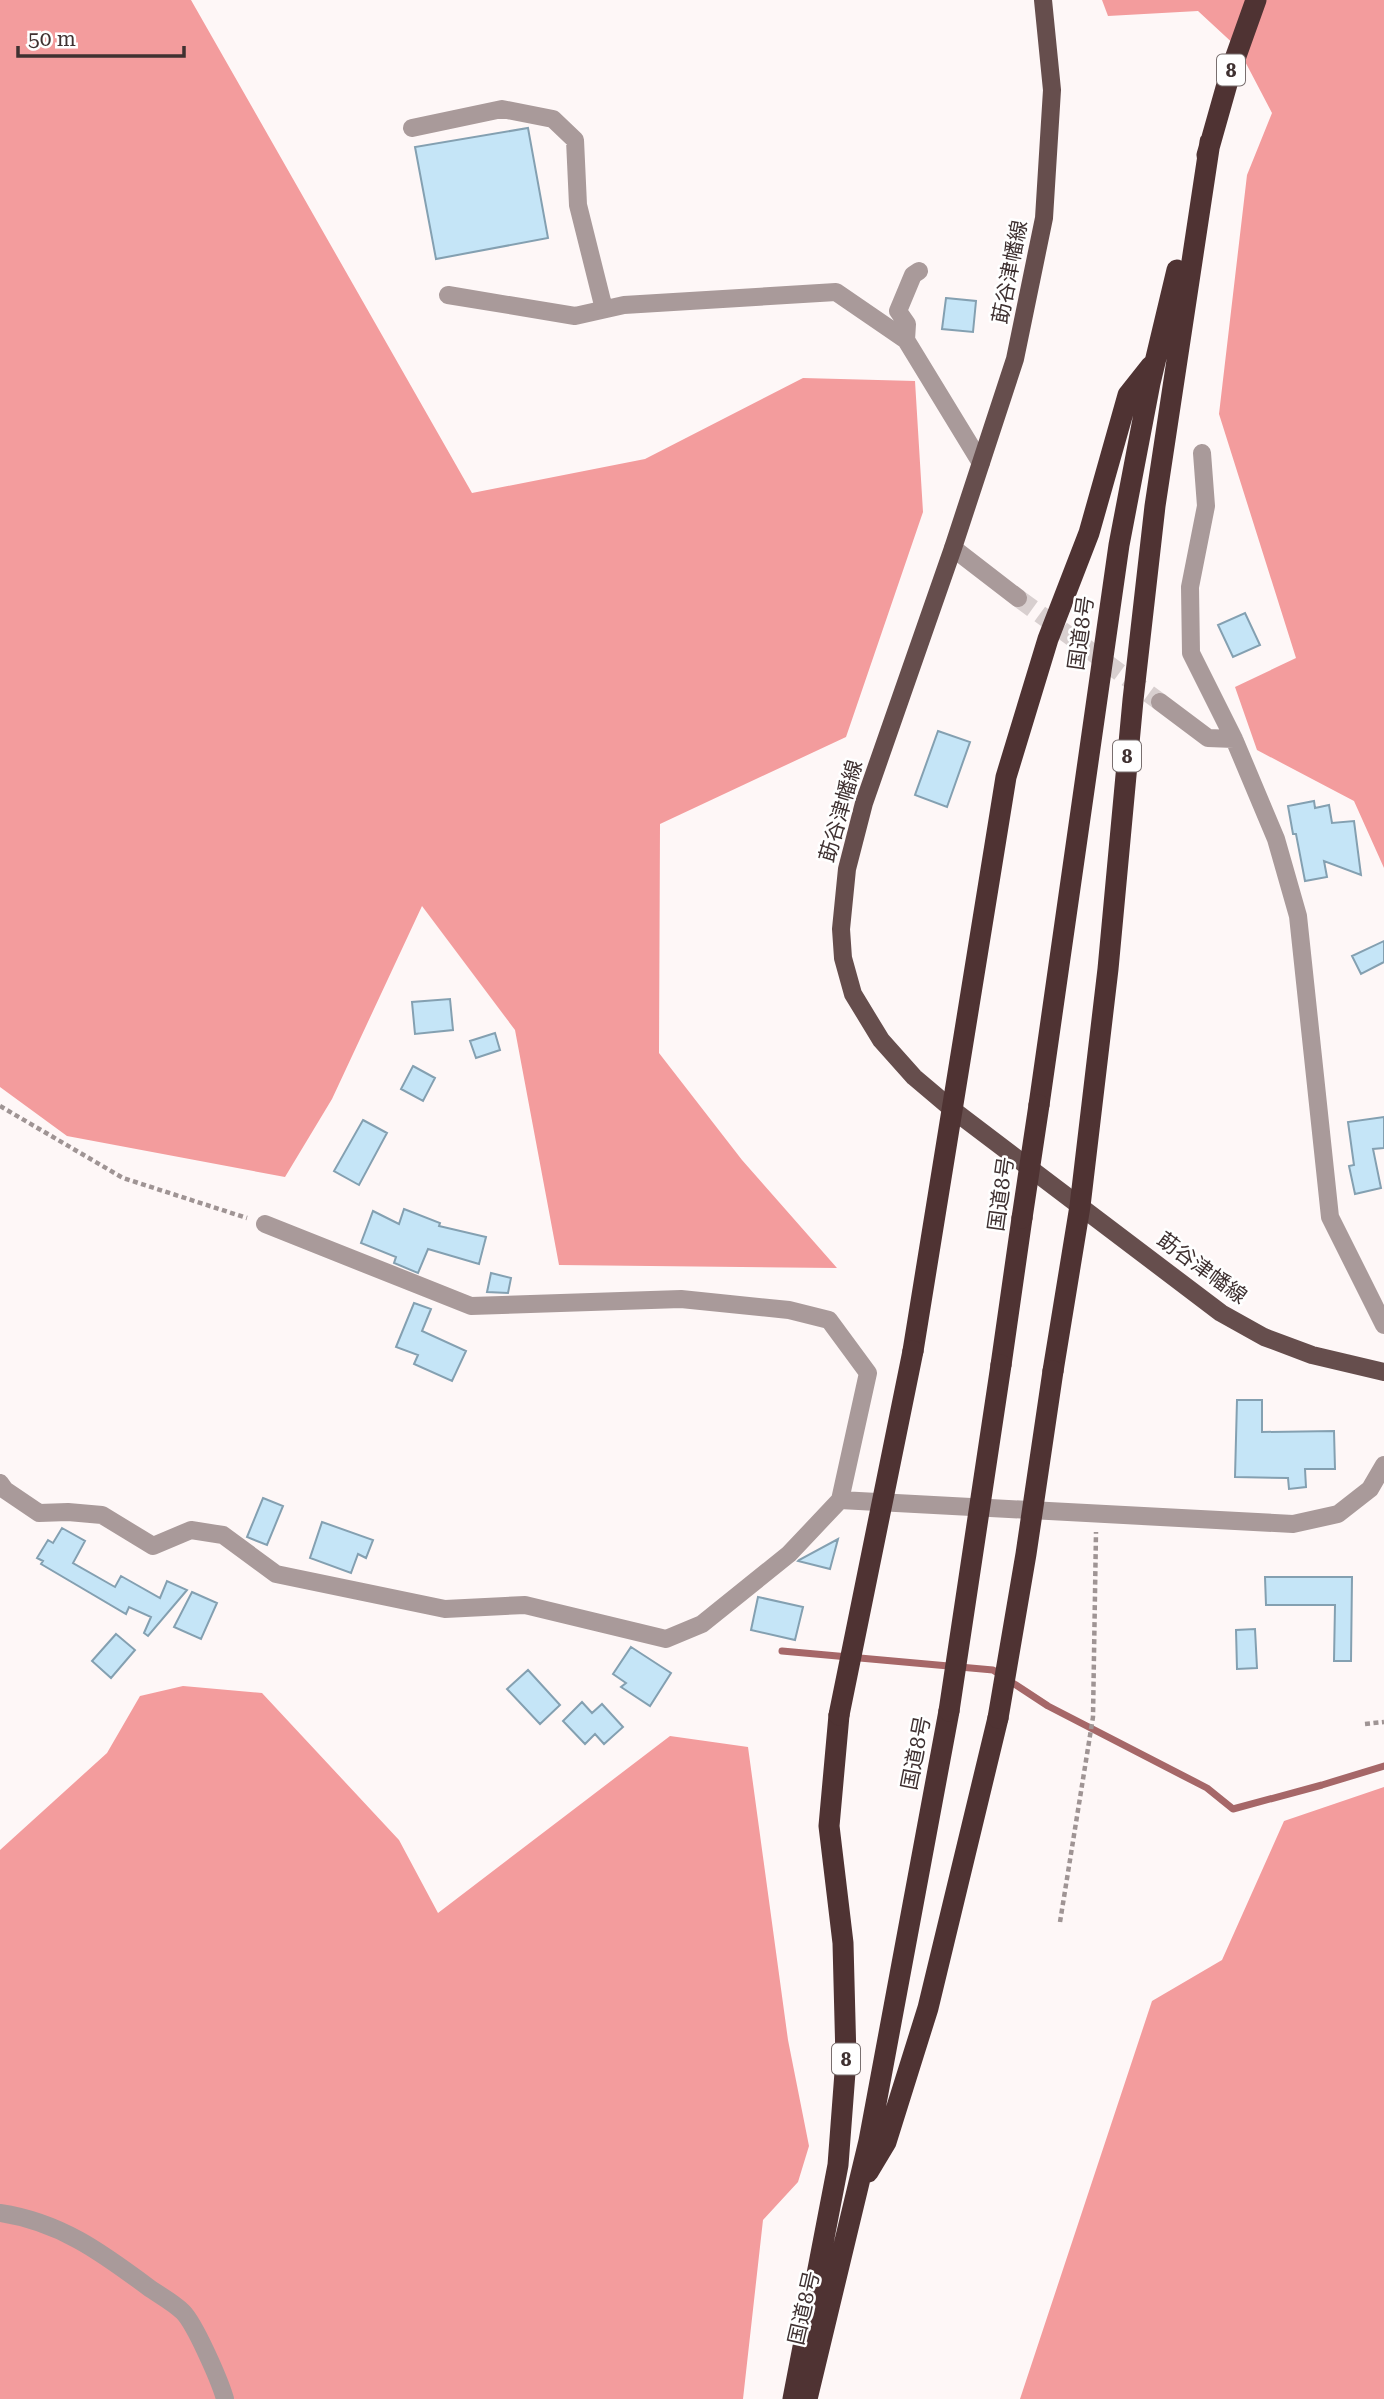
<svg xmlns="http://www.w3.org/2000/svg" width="1384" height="2399" font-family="'Roboto Serif','Noto Sans JP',serif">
<rect width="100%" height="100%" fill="#fef7f7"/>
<!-- forest -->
<path fill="#f39c9d" d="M0 0H191L472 493 645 459 803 378 915 381 923 512 846 737 660 824 659 1053 742 1160 837 1268 559 1265 515 1030 422 906 332 1099 285 1177 67 1136 0 1087Z
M1102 0H1384V868L1354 801 1257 750 1235 687 1296 658 1219 414 1247 175 1272 113 1238 48 1198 11 1108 16Z
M183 1686 262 1693 399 1840 438 1913 670 1736 748 1747 788 2040 809 2146 798 2182 763 2220 743 2399H0V1850L107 1753 140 1696Z
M1384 1787V2399H1020L1152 2001 1222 1960 1284 1821Z"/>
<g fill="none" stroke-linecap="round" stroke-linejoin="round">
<!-- stream -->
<path stroke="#a66768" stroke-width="7" d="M782 1651 993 1670 1048 1706 1207 1788 1233 1809 1322 1785 1384 1766"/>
</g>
<!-- building -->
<path fill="#c5e5f7" stroke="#84a0b1" stroke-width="2" d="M528 128 548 238 436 259 415 147Z
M946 298 976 301 973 332 942 329Z
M1245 613 1260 645 1233 657 1218 625Z
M938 731 970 742 947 807 915 795Z
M1314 801 1315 808 1329 805 1332 823 1354 821 1361 875 1324 861 1327 877 1305 881 1296 834H1293L1288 806Z
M1384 941V962L1361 974 1352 956Z
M450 999 453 1030 415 1034 412 1002Z
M495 1033 500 1050 476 1058 470 1041Z
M413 1066 435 1078 423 1101 401 1089Z
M1384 1117V1148L1373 1149 1381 1188 1355 1194 1349 1166 1354 1165 1348 1122Z
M363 1120 387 1133 359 1185 334 1171Z
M404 1209 440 1223 439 1226 486 1237 479 1264 428 1249 418 1273 394 1263 396 1257 361 1243 373 1211 399 1224Z
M491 1273 511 1278 508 1293 487 1292Z
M414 1303 431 1309 422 1331 466 1351 452 1381 414 1364 418 1355 396 1347Z
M1237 1400H1262V1432L1334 1431 1335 1469H1305L1306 1487 1289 1489 1288 1478 1235 1477Z
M263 1498 283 1506 267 1545 247 1537Z
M322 1522 373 1540 366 1558 358 1554 351 1573 310 1558Z
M62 1528 85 1541 73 1563 115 1587 121 1576 160 1598 167 1581 187 1590 148 1636 144 1633 151 1617 129 1607 126 1614 41 1564 43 1561 37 1558 48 1540 53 1543Z
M838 1539 830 1569 798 1561 799 1560Z
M1265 1577H1352L1351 1661H1334L1335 1605H1266Z
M192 1592 217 1603 201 1639 174 1627Z
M758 1597 803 1607 795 1640 751 1630Z
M1255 1629 1257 1668 1237 1669 1236 1630Z
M116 1634 135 1650 111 1678 92 1661Z
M631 1647 671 1673 650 1706 621 1687 626 1683 613 1674Z
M528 1670 560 1705 540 1724 507 1689Z
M582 1702 592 1713 602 1704 623 1727 604 1744 595 1734 585 1744 563 1721Z"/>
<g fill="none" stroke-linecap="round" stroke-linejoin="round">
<!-- minor-tunnel -->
<path stroke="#d8cfcf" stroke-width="18" stroke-dasharray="18 9" stroke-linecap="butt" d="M1018 598 1160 702"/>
<!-- path -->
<path stroke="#9f9494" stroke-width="4.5" stroke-dasharray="5 3.5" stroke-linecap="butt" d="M0 1106 123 1178 247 1218
M1365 1724 1384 1722
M1060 1922 1093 1717 1096 1532"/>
<!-- minor -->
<path stroke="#a99a9a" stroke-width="18" d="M412 128 502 109 553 119 575 140 578 205 604 309
M448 295 575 316 624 305 836 292 906 340 981 463
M906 340 907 324 898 311 913 275 919 271
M1202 453 1206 506 1190 587 1191 653 1234 739 1276 839 1298 916 1330 1217 1384 1325
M953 548 1018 598
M1160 702 1208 738 1234 739
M265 1224 471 1306 681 1299 789 1310 829 1320 868 1373 840 1500
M0 1483 5 1490 39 1513 68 1512 102 1515 153 1546 191 1530 223 1535 276 1574 445 1609 525 1605 666 1639 702 1624 789 1554 840 1500 1293 1524 1338 1514 1370 1489 1384 1465
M0 2213C60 2222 101 2252 148 2287 159 2295 173 2302 183 2312 195 2324 220 2381 225 2399"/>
<!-- major -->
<path stroke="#664e4d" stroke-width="18" d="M1043 0 1052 90 1044 218 1015 359 953 548 864 803 847 869 841 929 843 958 853 994 881 1040 914 1077 953 1110 1221 1313 1264 1337 1312 1355 1384 1372"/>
<!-- highway -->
<path stroke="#4f3333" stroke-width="21" d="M1207 155 1231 70 1256 0
M1039 1105 1119 545 1150 383 1177 270
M913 1351 1006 777 1048 639 1089 533 1128 395 1151 366
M1001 1365 1022 1218
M1053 1371 1080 1206 1108 969 1133 700 1155 506 1210 142
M868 2172 886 2142 928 2008 998 1718
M793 2399 838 2165 846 2059 843 1943 829 1826 839 1715
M807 2399 869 2141 949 1711"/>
<!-- highway-bridge -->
<path stroke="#4f3333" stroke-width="21" d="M1022 1218 1039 1105
M949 1711 1001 1365
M839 1715 913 1351
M998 1718 1026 1554 1053 1371"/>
</g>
<g text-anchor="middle" stroke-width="5" stroke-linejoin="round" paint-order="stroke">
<!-- shield labels -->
<g fill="#fff" stroke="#796f6f" stroke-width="2">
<rect x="1217" y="54.5" width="28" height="31" rx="5"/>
<rect x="1113" y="740.5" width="28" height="31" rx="5"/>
<rect x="832" y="2043.5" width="28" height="31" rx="5"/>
</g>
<g font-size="19" font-weight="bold" fill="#3f3131">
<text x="1231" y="77">8</text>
<text x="1127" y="763">8</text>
<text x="846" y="2066">8</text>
</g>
<!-- street labels -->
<g font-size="21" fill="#3f3131" stroke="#fff">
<text transform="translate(1010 272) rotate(-79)" y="7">莇谷津幡線</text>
<text transform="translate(1081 633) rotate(-82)" y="7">国道8号</text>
<text transform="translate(841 811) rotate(-74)" y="7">莇谷津幡線</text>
<text transform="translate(1001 1194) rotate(-82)" y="7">国道8号</text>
<text transform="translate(1202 1268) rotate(36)" y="7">莇谷津幡線</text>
<text transform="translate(916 1753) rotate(-79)" y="7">国道8号</text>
<text transform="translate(804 2308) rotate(-77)" y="7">国道8号</text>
</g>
</g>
<!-- scale -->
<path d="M18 46v10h166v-10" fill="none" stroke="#3f3131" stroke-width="3.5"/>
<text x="28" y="46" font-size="21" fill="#3f3131" stroke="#ffffff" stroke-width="5" paint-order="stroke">50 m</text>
</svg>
